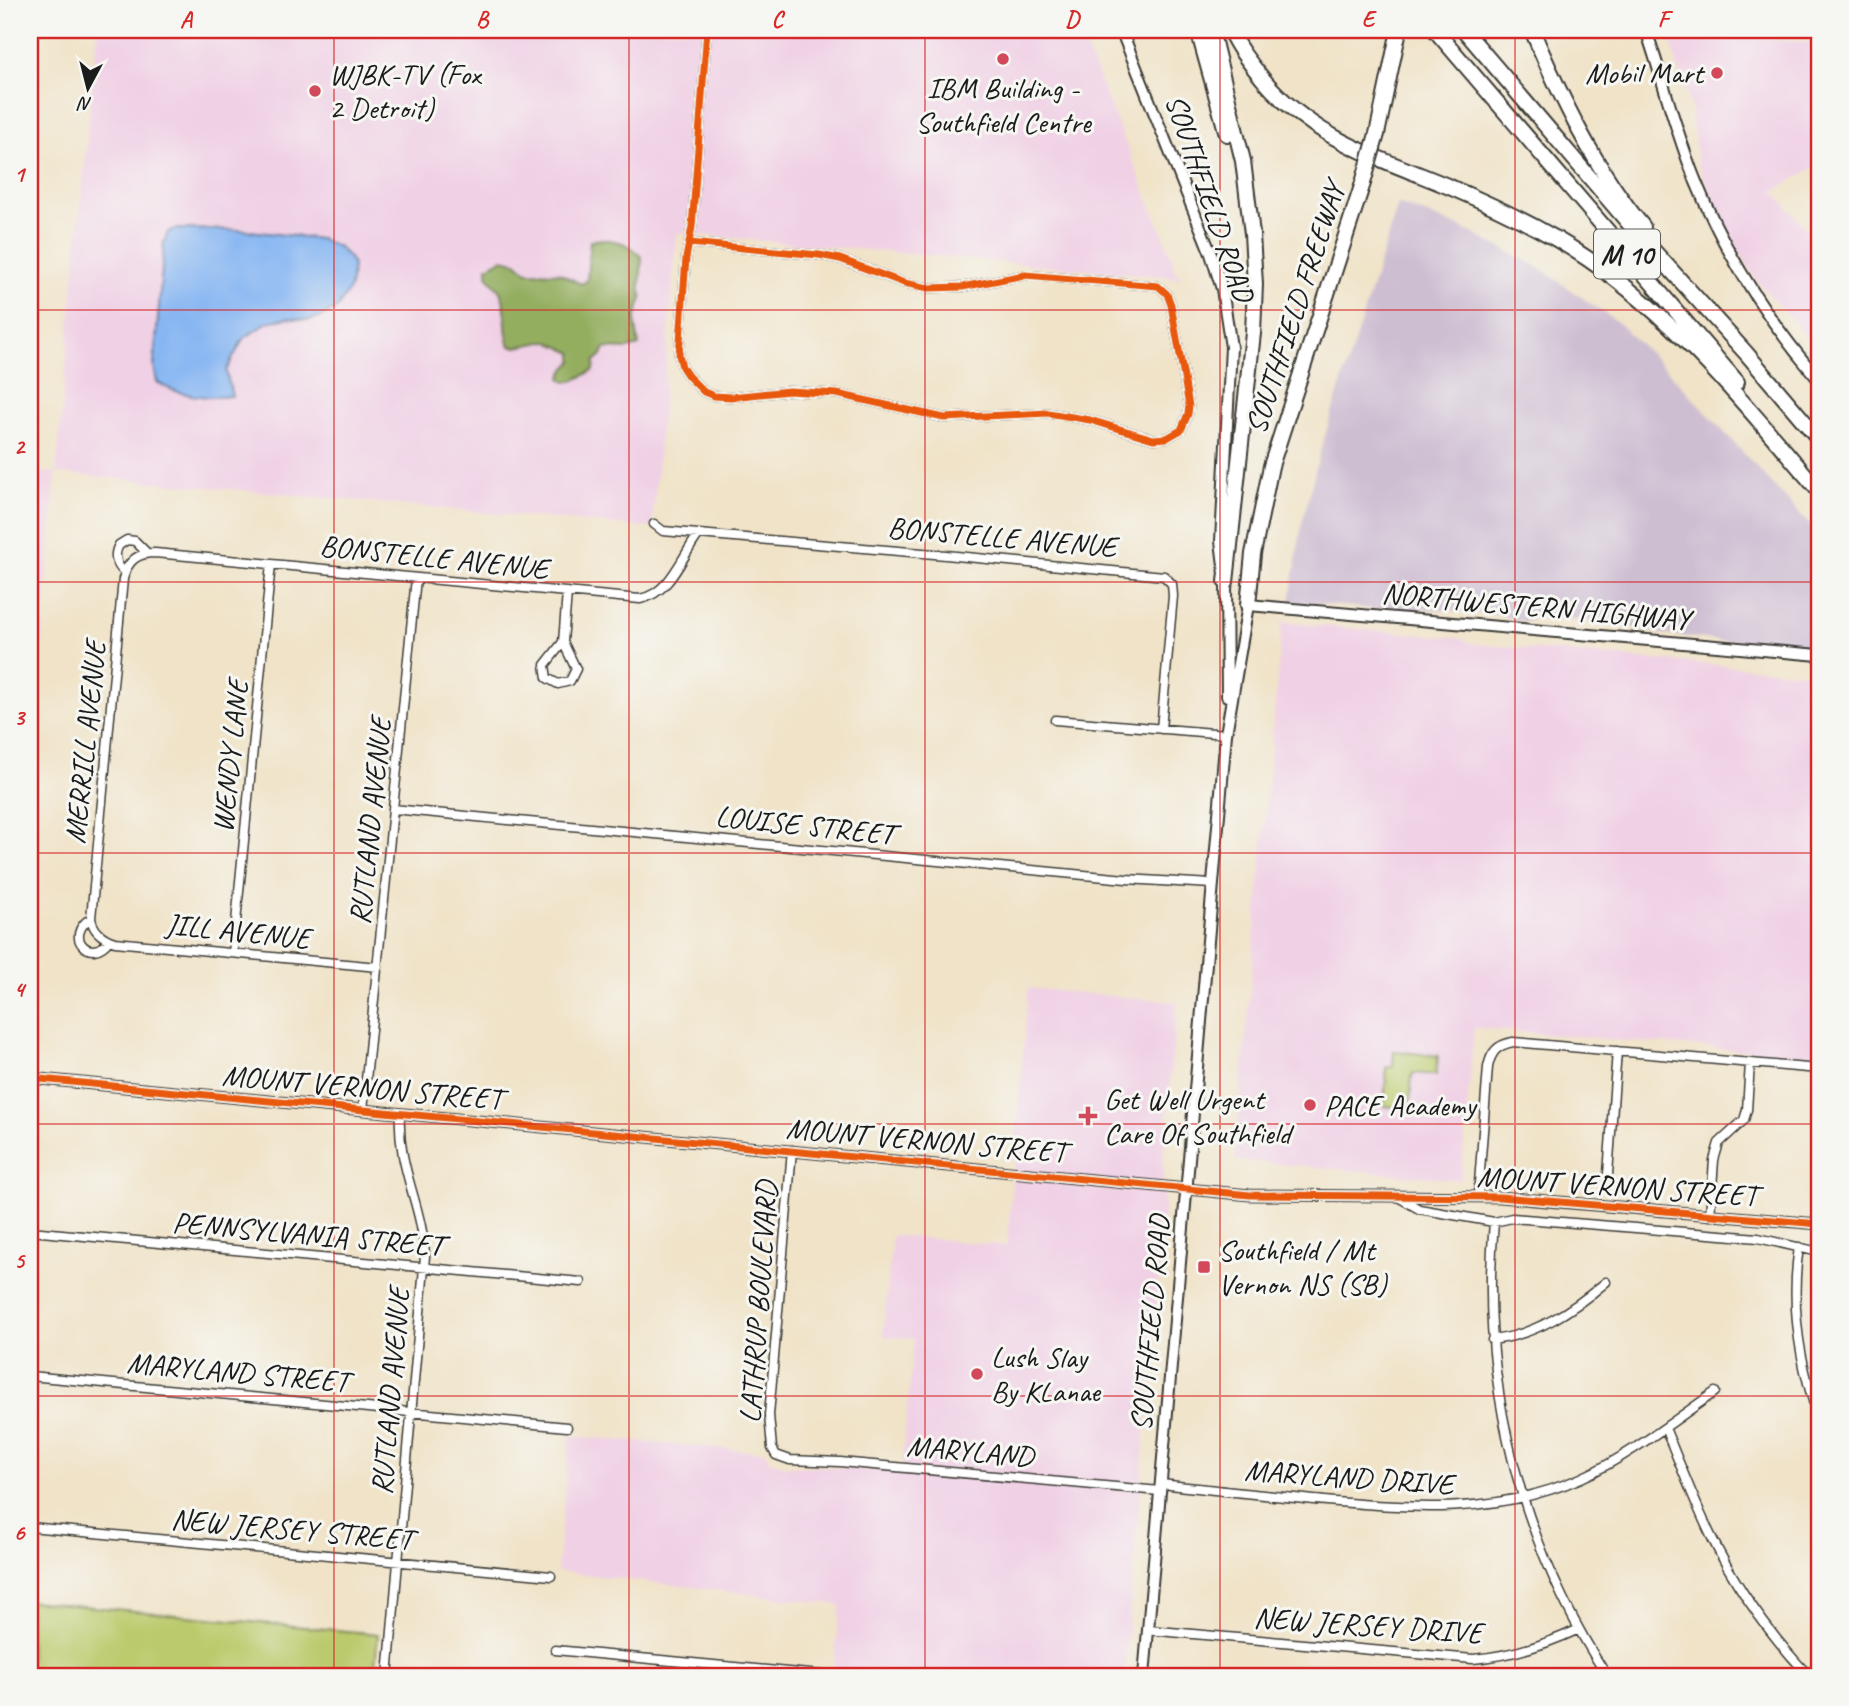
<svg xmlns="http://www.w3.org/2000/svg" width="1849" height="1706" font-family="Caveat,sans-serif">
<rect width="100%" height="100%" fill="#f6f6f2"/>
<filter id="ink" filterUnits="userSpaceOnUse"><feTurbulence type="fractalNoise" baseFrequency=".0143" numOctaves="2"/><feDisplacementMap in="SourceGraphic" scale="14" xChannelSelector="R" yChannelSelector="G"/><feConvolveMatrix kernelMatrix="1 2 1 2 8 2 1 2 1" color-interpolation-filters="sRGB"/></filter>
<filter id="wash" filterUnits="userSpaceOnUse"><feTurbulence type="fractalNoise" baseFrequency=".00686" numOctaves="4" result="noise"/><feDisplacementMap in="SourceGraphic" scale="28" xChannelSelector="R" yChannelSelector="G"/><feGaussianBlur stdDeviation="1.57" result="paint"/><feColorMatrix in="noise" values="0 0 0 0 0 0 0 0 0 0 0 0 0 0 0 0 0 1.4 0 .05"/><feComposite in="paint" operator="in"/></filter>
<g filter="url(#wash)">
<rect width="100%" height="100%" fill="#f0e3c8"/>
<!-- built -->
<path fill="#f0d0e5" d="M97 30H1079L1172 257 1174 270 1182 278 677 233 652 528 56 473 30 783V471L56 473Z
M1667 32 1819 43V165L1774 191 1819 244V350L1756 280 1723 224 1697 163 1690 104Z
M1282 622 1460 638 1474 644 1819 674V1057L1474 1028 1461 1180 1235 1160Z
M1028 988 1177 1002 1163 1163 1164 1215 1124 1676H876L833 1672 840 1605 557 1571 570 1436 765 1452 770 1461 785 1466 833 1467 901 1473 914 1339 883 1336 892 1235 1007 1246Z"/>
<!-- industrial -->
<path fill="#cebed2" d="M1398 204 1460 227 1538 267 1616 321 1668 371 1819 535V652L1661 634 1613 623 1536 616 1528 622H1523L1497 614 1448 610 1422 609 1418 612H1406L1290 601 1302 523 1321 448Z"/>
<!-- green -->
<path fill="#bbca6c" stroke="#6c7344" stroke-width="2" d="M1394 1051 1438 1056 1436 1075 1414 1073 1412 1075 1410 1105 1406 1108 1384 1106 1387 1067H1393Z
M30 1601 378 1634 374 1676H30Z"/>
<!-- forest -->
<path fill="#94ae60" stroke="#58653e" stroke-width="2" d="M601 239C620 241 630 243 642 258L640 286 642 298 635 320 639 346 627 349 605 348 602 355 595 361 594 370 575 380 566 382 561 378 565 369 573 361V353L547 341 517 347 510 346C502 328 510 308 499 290 494 280 484 280 488 267L502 259 516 262 528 272 559 273 581 284 587 281 590 241Z"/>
<!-- water -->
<path fill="#87b6f2" stroke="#526987" stroke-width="2" d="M177 229 241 230 321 239 339 247 349 258 353 265 350 288 338 307 321 317 308 320 287 318 268 322 243 339 226 371 232 396C208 399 177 396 157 382L154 367 164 243 168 232Z"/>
</g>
<g filter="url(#ink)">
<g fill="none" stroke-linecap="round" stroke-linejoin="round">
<!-- minor casing -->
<g stroke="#3c3a36" stroke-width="11">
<path id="minor" d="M689 243 819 255 840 259 904 283 929 288 962 287 1025 275 1158 286 1167 294 1171 305 1189 406 1188 414 1181 430 1167 438 1153 439 1090 420 1048 413 944 418 837 394 789 391 731 397 714 396 704 392 688 376 682 367 679 355 686 258 692 227 707 30
M654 524 663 531 946 555 1164 576 1172 584 1173 596 1161 729
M125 573C116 565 113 555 119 545L127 540 135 541 147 553
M563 642 576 669 570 681 558 684 547 678 545 665 563 642 567 593
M1055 720 1226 734
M393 809 1126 879 1212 884
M91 918C62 937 92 965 109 940
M233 953 271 564
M378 967 115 942C102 938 93 931 91 918L123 579C127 561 137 553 155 553L640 599C671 593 681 557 699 534
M363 1110 416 578
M792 1150 769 1415 772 1448 776 1455 790 1460 840 1462 1160 1491
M1608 1174 1617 1051
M1478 1196 1488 1067C1491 1052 1497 1045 1513 1042L1819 1069
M1398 1197 1419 1209 1494 1222 1512 1218 1758 1238 1819 1252
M1710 1216 1714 1160 1719 1143 1744 1120 1747 1110 1750 1063
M1494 1222C1479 1381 1520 1542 1607 1676
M30 1231 581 1282
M1799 1247C1790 1305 1800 1365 1819 1419
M1492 1340C1536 1335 1573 1310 1606 1282
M30 1376 567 1427
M1665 1428C1680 1464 1694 1501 1711 1536 1736 1587 1770 1635 1809 1676
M1161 1484C1212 1490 1263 1495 1314 1500 1408 1508 1492 1517 1581 1478 1629 1456 1672 1422 1715 1392
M30 1527 551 1576
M1148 1630 1473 1659C1511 1656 1545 1645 1579 1629
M555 1650 831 1676
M388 1676 425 1256C422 1203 397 1168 400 1113"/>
</g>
<!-- tertiary casing -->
<g stroke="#3c3a36" stroke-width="13">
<path id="tertiary" d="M30 1078 1250 1195 1500 1197 1819 1224"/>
</g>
<!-- secondary casing -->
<g stroke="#3c3a36" stroke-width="14">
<path id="secondary" d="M1121 30 1211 254 1222 289 1231 347 1221 541 1226 582 1227 696
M1646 30C1663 80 1676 133 1696 182 1726 255 1768 321 1819 380
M1144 1676 1226 734 1248 605 1819 655"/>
</g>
<!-- motorway casing -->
<g stroke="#3c3a36" stroke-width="18">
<path id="motorway" d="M1198 30 1227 134
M1211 30 1243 161 1252 234 1255 284 1253 333 1226 582
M1230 30C1237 47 1250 63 1262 78 1316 142 1379 157 1452 188 1499 208 1546 230 1588 259 1679 321 1748 408 1819 491
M1435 30 1737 382
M1464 30 1632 227 1746 353 1819 439
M1532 30C1561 98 1595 169 1643 227
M1377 134 1399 30
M1248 605 1253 554 1271 466 1363 183"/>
</g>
<!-- minor -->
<use href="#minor" stroke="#fff" stroke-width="8"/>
<!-- tertiary -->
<use href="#tertiary" stroke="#fff" stroke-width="10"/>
<!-- secondary -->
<use href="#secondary" stroke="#fff" stroke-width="10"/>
<!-- motorway -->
<use href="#motorway" stroke="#fff" stroke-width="14"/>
<!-- motorway-bridge casing -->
<g stroke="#3c3a36" stroke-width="18" stroke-linecap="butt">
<path id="motorway-bridge" d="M1363 183 1377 134"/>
</g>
<!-- motorway-bridge -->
<use href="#motorway-bridge" stroke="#fff" stroke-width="14"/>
<!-- cycleway casing -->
<g stroke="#f6f6f2" stroke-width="11">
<path id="cycleway" d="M689 243 819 255 840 259 904 283 929 288 962 287 1025 275 1158 286 1167 294 1171 305 1189 406 1188 414 1181 430 1167 438 1153 439 1090 420 1048 413 944 418 837 394 789 391 731 397 714 396 704 392 688 376 682 367 679 355 686 258 692 227 707 30
M30 1078 1250 1195 1500 1197 1819 1224"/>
</g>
<!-- cycleway -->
<use href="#cycleway" stroke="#e8590c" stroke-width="7"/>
</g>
</g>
<!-- grid -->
<path fill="none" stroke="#d62828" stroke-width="2" stroke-opacity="0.55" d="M334 30V1676M629 30V1676M925 30V1676M1220 30V1676M1515 30V1676M30 310H1819M30 582H1819M30 853H1819M30 1124H1819M30 1396H1819"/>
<!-- markers -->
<g fill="#d1495b" stroke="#f6f6f2" stroke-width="2.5">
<circle cx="1003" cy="59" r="7"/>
<circle cx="1717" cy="73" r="7"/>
<circle cx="315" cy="91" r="7"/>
<circle cx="1310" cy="1105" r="7"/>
<path d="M1084.5 1105.5h7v7h7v7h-7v7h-7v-7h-7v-7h7z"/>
<rect x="1197" y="1260" width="14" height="14" rx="3.5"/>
<circle cx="977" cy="1374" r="7"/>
</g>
<g text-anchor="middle" stroke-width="6" stroke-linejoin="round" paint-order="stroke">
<!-- shield labels -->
<rect fill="#f6f6f2" stroke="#5d5d5c" stroke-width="2" x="1594" y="229.5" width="66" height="49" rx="5"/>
<g font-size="28" font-weight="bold" fill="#1c1c1c">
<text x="1627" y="264">M 10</text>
</g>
<!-- poi labels -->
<g font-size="30" fill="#1c1c1c" stroke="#f6f6f2" text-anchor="start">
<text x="1703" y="83" text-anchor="end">Mobil Mart</text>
<text x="329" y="84">WJBK-TV (Fox<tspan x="329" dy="34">2 Detroit)</tspan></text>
<text x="1003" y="98" text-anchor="middle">IBM Building -<tspan x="1003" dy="34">Southfield Centre</tspan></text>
<text x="1104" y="1109">Get Well Urgent<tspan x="1104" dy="34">Care Of Southfield</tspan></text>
<text x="1324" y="1115">PACE Academy</text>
<text x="1218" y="1260">Southfield / Mt<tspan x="1218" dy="34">Vernon NS (SB)</tspan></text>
<text x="991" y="1367">Lush Slay<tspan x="991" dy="34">By KLanae</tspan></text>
</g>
<!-- street labels -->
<g font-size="30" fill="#1c1c1c" stroke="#f6f6f2">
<text transform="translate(1210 198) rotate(71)" y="10">SOUTHFIELD ROAD</text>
<text transform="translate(1295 308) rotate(-72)" y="10">SOUTHFIELD FREEWAY</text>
<text transform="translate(1002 537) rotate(5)" y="10">BONSTELLE AVENUE</text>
<text transform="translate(434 557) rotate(6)" y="10">BONSTELLE AVENUE</text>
<text transform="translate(1536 606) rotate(5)" y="10">NORTHWESTERN HIGHWAY</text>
<text transform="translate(85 742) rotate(-84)" y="10">MERRILL AVENUE</text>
<text transform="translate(230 756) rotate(-84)" y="10">WENDY LANE</text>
<text transform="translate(370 821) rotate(-84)" y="10">RUTLAND AVENUE</text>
<text transform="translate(805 825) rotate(6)" y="10">LOUISE STREET</text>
<text transform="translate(238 931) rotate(6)" y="10">JILL AVENUE</text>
<text transform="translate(362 1087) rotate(5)" y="10">MOUNT VERNON STREET</text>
<text transform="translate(926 1140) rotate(5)" y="10">MOUNT VERNON STREET</text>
<text transform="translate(1617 1186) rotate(4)" y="10">MOUNT VERNON STREET</text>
<text transform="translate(308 1234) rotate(5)" y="10">PENNSYLVANIA STREET</text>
<text transform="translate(758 1302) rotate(-86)" y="10">LATHRUP BOULEVARD</text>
<text transform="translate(1150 1323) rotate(-85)" y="10">SOUTHFIELD ROAD</text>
<text transform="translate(238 1372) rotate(5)" y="10">MARYLAND STREET</text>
<text transform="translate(390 1391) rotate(-85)" y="10">RUTLAND AVENUE</text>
<text transform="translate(970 1451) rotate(5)" y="10">MARYLAND</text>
<text transform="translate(1349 1477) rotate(4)" y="10">MARYLAND DRIVE</text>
<text transform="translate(292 1529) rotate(5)" y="10">NEW JERSEY STREET</text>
<text transform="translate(1368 1625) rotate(4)" y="10">NEW JERSEY DRIVE</text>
</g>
</g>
<!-- margin -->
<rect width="1849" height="1706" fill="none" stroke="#f6f6f2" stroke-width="77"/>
<!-- north arrow -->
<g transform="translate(88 88) rotate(187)" stroke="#f6f6f2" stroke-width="5" paint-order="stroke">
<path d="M0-5L12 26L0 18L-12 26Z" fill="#1c1c1c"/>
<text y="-10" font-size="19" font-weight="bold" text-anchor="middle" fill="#1c1c1c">N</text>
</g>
<rect x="38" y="38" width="1773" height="1630" fill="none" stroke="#d62828" stroke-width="2.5"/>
<g font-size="23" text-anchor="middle" font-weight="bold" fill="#d62828">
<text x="186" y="27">A</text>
<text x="482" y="27">B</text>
<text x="777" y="27">C</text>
<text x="1072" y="27">D</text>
<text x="1368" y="27">E</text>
<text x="1663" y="27">F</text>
<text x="19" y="182">1</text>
<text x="19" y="454">2</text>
<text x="19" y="725">3</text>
<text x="19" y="997">4</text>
<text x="19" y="1268">5</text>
<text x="19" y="1540">6</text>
</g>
</svg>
